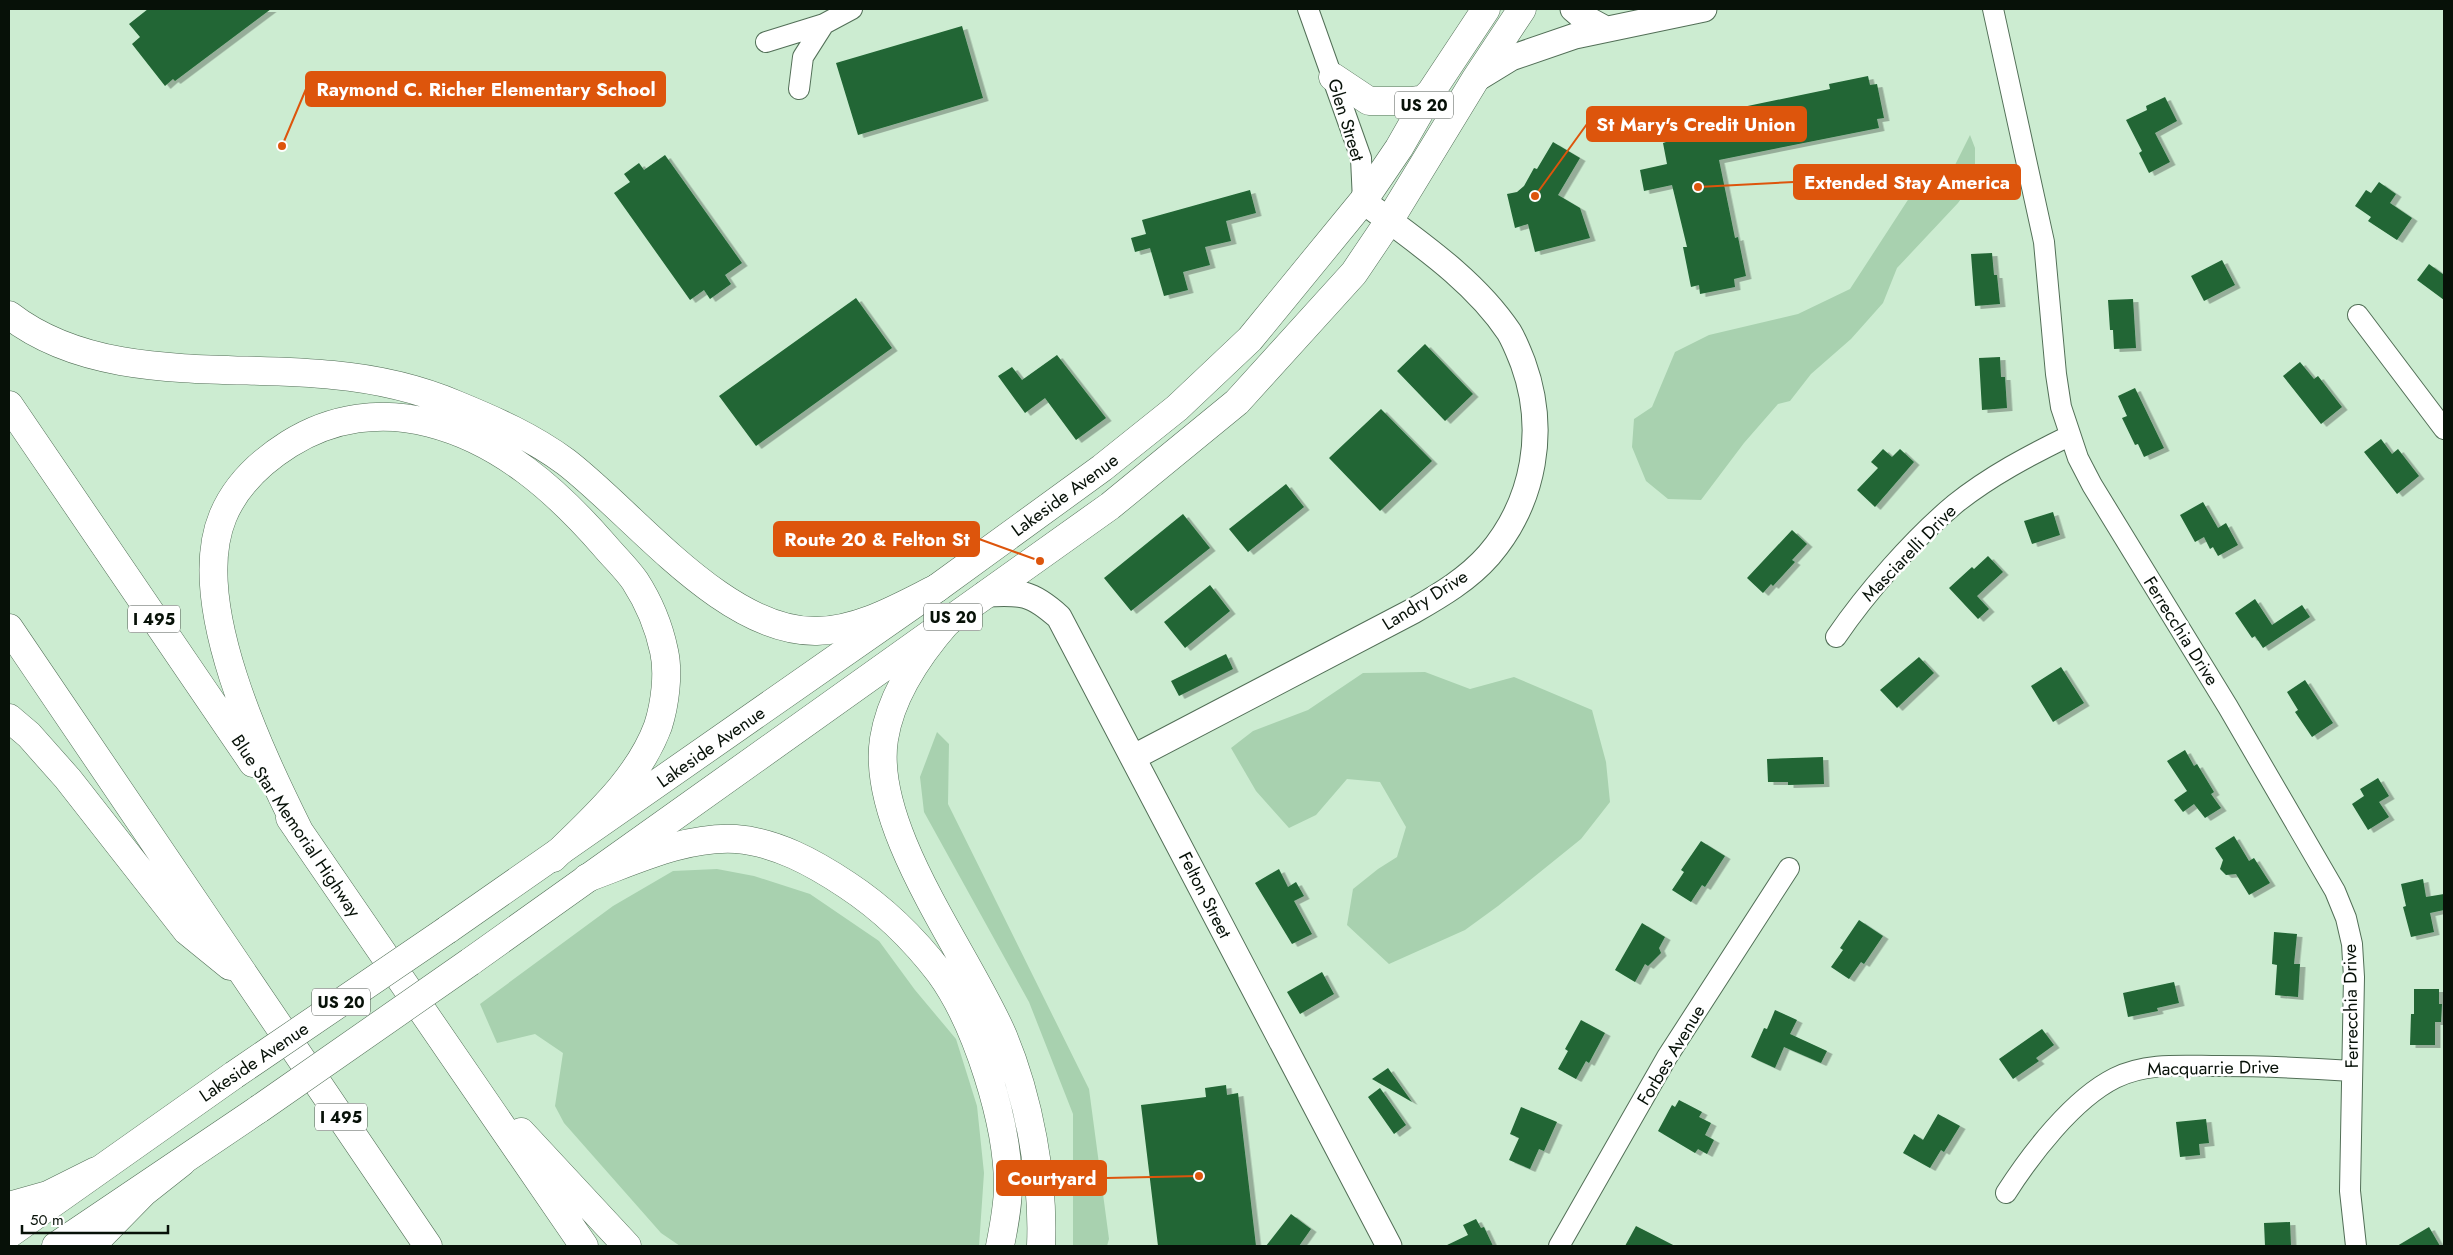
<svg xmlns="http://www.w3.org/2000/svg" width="2453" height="1255" font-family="Jost,sans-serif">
<defs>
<filter id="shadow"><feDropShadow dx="5.5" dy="3" stdDeviation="0" flood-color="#0004"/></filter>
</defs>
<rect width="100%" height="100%" fill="#ccecd1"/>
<!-- green -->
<path fill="#a8d1af" d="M1970 135 1975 148V179L1958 203 1897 268 1883 303 1851 339 1811 374 1790 401 1778 404 1744 443 1701 500 1668 499 1646 481 1632 447 1634 419 1652 407 1675 352 1709 335 1798 314 1850 289 1915 189 1951 173Z
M1425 672 1470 689 1514 677 1592 710 1606 762 1610 802 1581 839 1498 906 1465 930 1389 964 1347 925 1353 889 1378 869 1397 857 1406 827 1380 782 1347 779 1316 815 1289 828 1256 791 1231 748 1253 731 1308 710 1363 673Z
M937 732 949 744 948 804 1089 1089 1109 1239 1107 1246H1073V1114L1029 1002 924 812 920 777Z
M717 869 754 876 810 894 879 941 915 990 956 1039 977 1106 984 1173 979 1246H680L661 1233 564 1123 555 1106 563 1053 535 1034 497 1043 480 1004 613 906 673 871Z"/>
<!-- building -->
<path fill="#206634" filter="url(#shadow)" d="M148 9H271L175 81 173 79 165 86 132 44 140 37 129 24Z
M962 26 983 98 858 135 836 63Z
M1868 76 1870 85 1877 84 1884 118 1877 119 1879 128 1719 160 1735 238 1738 237 1746 276 1734 279 1735 287 1700 294 1699 285 1691 287 1683 247H1687L1672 185 1644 191 1640 170 1667 164 1663 143 1666 142 1661 117 1684 113 1685 119 1830 89 1829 84Z
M2165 97 2177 121 2155 133 2170 162 2149 173 2139 153 2142 151 2126 120 2147 110 2146 106Z
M1553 142 1580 158 1558 195 1580 208 1590 238 1535 252 1528 224 1515 228 1507 194 1517 192 1524 186 1534 168 1537 169Z
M665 155 742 263 725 275 731 284 710 299 704 290 690 300 614 193 630 182 624 174 639 163 644 170Z
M2379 182 2396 194 2390 203 2412 218 2397 240 2368 221 2371 217 2355 206 2366 190 2371 193Z
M1250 190 1256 213 1226 221 1231 241 1205 247 1210 265 1183 272 1188 290 1164 296 1150 248 1135 252 1131 238 1146 234 1142 220Z
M1992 253 1994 275H1997L2000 304 1975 306 1971 254Z
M2222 260 2235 285 2204 301 2191 276Z
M2429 264 2444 275V300L2417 280Z
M856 298 892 348 756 446 719 396Z
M2133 299 2136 348 2114 349 2113 330H2110L2108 300Z
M1425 344 1473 394 1445 421 1397 371Z
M1057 355 1106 418 1076 440 1045 398 1025 413 998 376 1012 367 1022 380Z
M2000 357 2001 377H2005L2007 408 1982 410 1979 358Z
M2300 362 2314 379 2318 376 2342 407 2321 424 2283 376Z
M2135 388 2164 448 2144 457 2138 444 2135 445 2122 418 2127 416 2118 396Z
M1381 409 1432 461 1380 511 1329 458Z
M2381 439 2392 454 2398 449 2419 476 2397 494 2364 452Z
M1883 449 1892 457 1900 449 1914 462 1875 507 1857 490 1878 468 1871 462Z
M1286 484 1304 507 1248 552 1229 529Z
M2203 502 2218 528 2226 523 2238 545 2218 556 2213 547 2210 549 2204 537 2195 542 2180 515Z
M2053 512 2060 535 2032 544 2024 521Z
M1183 514 1210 548 1131 611 1104 578Z
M1792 530 1807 544 1792 560 1795 562 1773 586 1771 584 1763 593 1747 578Z
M1988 556 2003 572 1977 596 1989 609 1978 619 1949 588 1972 567 1974 569Z
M1210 585 1230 611 1185 648 1164 622Z
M2255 599 2272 625 2302 605 2310 617 2263 648 2255 636 2252 638 2235 613Z
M1226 654 1233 669 1179 696 1171 681Z
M1919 657 1934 673 1897 708 1880 690Z
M2061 667 2084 703 2053 722 2031 686Z
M2305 680 2333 723 2312 737 2295 712 2298 710 2287 692Z
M2185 750 2194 766 2197 764 2214 792 2211 794 2221 808 2205 818 2194 804 2183 812 2174 800 2187 791 2167 761Z
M1823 757 1824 784 1788 785V782H1768L1767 759Z
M2378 778 2389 796 2379 802 2389 817 2368 830 2352 804 2364 796 2360 789Z
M2234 836 2249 861 2254 858 2270 883 2249 895 2236 874 2226 875 2220 869 2223 860 2215 848Z
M1701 841 1725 856 1705 887 1702 885 1691 902 1672 890 1684 872 1681 870Z
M1279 869 1288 887 1296 882 1304 896 1294 901 1312 934 1292 944 1255 883Z
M2423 879 2426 897 2444 894V910L2430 913 2434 932 2411 937 2403 907 2406 906 2401 884Z
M1859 920 1883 936 1864 964 1861 962 1849 979 1831 967 1843 950 1840 948Z
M1642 923 1665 937 1659 948 1661 953 1648 966 1645 964 1635 982 1615 970Z
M2274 932 2297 934 2294 964H2300L2298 997 2275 995 2277 965 2272 964Z
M1322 972 1334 994 1300 1014 1287 992Z
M2174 982 2179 1003 2157 1008 2158 1011 2128 1017 2123 993Z
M2414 989H2439V1004H2442L2441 1022H2435V1045H2410L2411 1014H2414Z
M1775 1010 1797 1020 1790 1034 1827 1051 1821 1063 1784 1047 1775 1068 1751 1057 1764 1028 1767 1029Z
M1581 1020 1605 1033 1589 1063 1586 1061 1576 1079 1558 1069 1568 1051 1565 1049Z
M2042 1029 2054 1045 2036 1058 2039 1061 2013 1079 1999 1059Z
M1388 1068 1412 1102 1372 1079Z
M1226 1085 1227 1095 1238 1093 1256 1246H1158L1141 1105 1206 1097 1205 1088Z
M1380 1088 1406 1125 1394 1134 1368 1097Z
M1679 1100 1702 1112 1699 1117 1711 1123 1705 1135 1714 1140 1707 1154 1698 1149 1695 1153 1658 1131 1672 1105 1675 1107Z
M1521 1107 1557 1122 1544 1151 1539 1149 1530 1169 1509 1160 1519 1138 1510 1134Z
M1938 1114 1960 1126 1944 1152 1941 1150 1930 1168 1903 1153 1914 1134 1923 1140Z
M2206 1119 2209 1143 2199 1144 2200 1155 2180 1157 2176 1122Z
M1291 1214 1311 1229 1299 1246H1266Z
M1476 1219 1481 1228 1484 1227 1493 1246H1445L1468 1235 1463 1225Z
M2290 1222 2291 1246H2265L2264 1223Z
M1636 1226 1675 1246H1625Z
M2429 1227 2440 1246H2397Z"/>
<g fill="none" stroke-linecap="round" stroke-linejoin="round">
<!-- minor casing -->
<g stroke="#526f57" stroke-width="22">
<path id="minor" d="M1308 9 1361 158 1363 201
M1993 9 2044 242 2056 374 2061 407 2078 458 2092 485 2228 707 2335 891 2346 918 2352 944 2354 977 2350 1191 2356 1246
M766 42 824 24 852 9
M799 89 803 57 824 24
M2358 315 2444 429
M1836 637C1866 593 1914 538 1955 504 1990 476 2030 455 2069 436
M2006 1193C2031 1154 2073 1099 2115 1078 2147 1062 2184 1066 2219 1066 2264 1066 2308 1068 2352 1071
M1559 1246 1667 1057 1789 868"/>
</g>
<!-- tertiary casing -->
<g stroke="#526f57" stroke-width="27">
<path id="tertiary" d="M1573 9 1580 15 1604 28
M1475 80 1511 58 1575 36 1704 9
M985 594C1022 592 1031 592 1059 617L1389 1246
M1134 757 1413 611C1441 595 1468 579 1489 555 1535 501 1547 429 1523 363 1519 353 1515 342 1509 332 1473 278 1413 239 1363 201"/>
</g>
<!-- primary casing -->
<g stroke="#526f57" stroke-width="29">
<path id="primary" d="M1333 77 1369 101H1412L1424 99 1431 92
M447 930 937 588 1102 468 1177 408 1250 339 1363 201 1399 148 1431 92 1486 9
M470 962 1110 506 1237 402 1354 273 1389 221 1475 80 1522 9
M9 1234 234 1075
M56 1246 259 1109"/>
</g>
<!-- motorway casing -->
<g stroke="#526f57" stroke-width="29">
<path id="motorway" d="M9 315C98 384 228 364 333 375 376 379 417 388 457 405 496 421 532 437 566 462 635 515 725 633 817 631 860 630 899 607 937 588
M9 405 253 763
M948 621C919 654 891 694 884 739 870 829 968 954 1003 1036 1029 1098 1044 1179 1041 1246
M9 628 428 1246
M9 718 29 735 68 779 187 931 230 966
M290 818 584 1246
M300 833C261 754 187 602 223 516 236 485 262 461 289 444 332 417 382 410 430 423 501 441 557 491 604 545 614 557 626 568 635 581 648 601 659 627 664 651 669 673 665 704 658 726 638 780 593 818 553 858
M587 878C634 861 685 836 736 839 776 842 814 863 847 885 882 908 914 939 940 973 977 1024 1008 1123 1008 1186 1008 1206 1004 1226 1000 1246
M521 1132 627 1246
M9 1206 48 1195 96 1171
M91 1246 144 1192 182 1162"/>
</g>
<!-- minor -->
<use href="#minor" stroke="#fff" stroke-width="20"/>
<!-- tertiary -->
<use href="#tertiary" stroke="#fff" stroke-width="25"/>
<!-- primary -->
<use href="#primary" stroke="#fff" stroke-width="28"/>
<!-- motorway -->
<use href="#motorway" stroke="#fff" stroke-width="28"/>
<!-- primary-bridge casing -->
<g stroke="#526f57" stroke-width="29" stroke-linecap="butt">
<path id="primary-bridge" d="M234 1075 447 930
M259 1109 470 962"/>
</g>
<!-- primary-bridge -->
<use href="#primary-bridge" stroke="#fff" stroke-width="28"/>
</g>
<g text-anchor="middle" stroke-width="5" stroke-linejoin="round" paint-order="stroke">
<!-- shield labels -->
<g fill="#fff" stroke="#515852" stroke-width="1">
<rect x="1395" y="91.5" width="58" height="27" rx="4"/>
<rect x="924" y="603.5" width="58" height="27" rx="4"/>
<rect x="128" y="605.5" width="52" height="27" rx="4"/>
<rect x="312" y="988.5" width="58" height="27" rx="4"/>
<rect x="315" y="1103.5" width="52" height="27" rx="4"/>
</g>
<g font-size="16" font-weight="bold" fill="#071108">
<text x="1424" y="111">US 20</text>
<text x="953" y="623">US 20</text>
<text x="154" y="625">I 495</text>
<text x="341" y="1008">US 20</text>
<text x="341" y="1123">I 495</text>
</g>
<!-- street labels -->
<g font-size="18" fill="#071108" stroke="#fff">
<text transform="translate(1346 120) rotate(73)" y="6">Glen Street</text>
<text transform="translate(1065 495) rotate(-36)" y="6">Lakeside Avenue</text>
<text transform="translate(1909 553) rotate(-46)" y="6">Masciarelli Drive</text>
<text transform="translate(1425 600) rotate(-32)" y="6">Landry Drive</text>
<text transform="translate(2181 631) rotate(58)" y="6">Ferrecchia Drive</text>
<text transform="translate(711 747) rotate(-35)" y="6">Lakeside Avenue</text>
<text transform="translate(296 826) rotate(56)" y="6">Blue Star Memorial Highway</text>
<text transform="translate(1205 895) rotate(63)" y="6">Felton Street</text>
<text transform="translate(2351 1006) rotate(-91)" y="6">Ferrecchia Drive</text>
<text transform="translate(1671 1055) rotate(-59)" y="6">Forbes Avenue</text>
<text transform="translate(254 1062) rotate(-34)" y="6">Lakeside Avenue</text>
<text transform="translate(2213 1068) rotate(-1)" y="6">Macquarrie Drive</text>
</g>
</g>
<!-- callouts -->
<path fill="none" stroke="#dd550c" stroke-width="2" d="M282 146L306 89M1535 196L1587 124M1698 187L1794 182M1040 561L979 539M1199 1176L1106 1178"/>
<g fill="#dd550c" stroke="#fff" stroke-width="2">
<circle cx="282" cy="146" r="5"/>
<circle cx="1535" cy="196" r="5"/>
<circle cx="1698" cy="187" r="5"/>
<circle cx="1040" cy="561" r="5"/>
<circle cx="1199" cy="1176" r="5"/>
</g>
<g fill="#dd550c" stroke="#dd550c" stroke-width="2">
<rect x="306" y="72" width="359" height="34" rx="5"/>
<rect x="1587" y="107" width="219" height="34" rx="5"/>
<rect x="1794" y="165" width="226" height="34" rx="5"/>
<rect x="774" y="522" width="205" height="34" rx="5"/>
<rect x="997" y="1161" width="109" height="34" rx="5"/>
</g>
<g font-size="19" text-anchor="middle" font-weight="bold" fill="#fff">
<text x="486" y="96">Raymond C. Richer Elementary School</text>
<text x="1696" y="131">St Mary's Credit Union</text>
<text x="1907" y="189">Extended Stay America</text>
<text x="877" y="546">Route 20 &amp; Felton St</text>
<text x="1052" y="1185">Courtyard</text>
</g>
<!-- border -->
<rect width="2453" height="1255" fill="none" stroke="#071108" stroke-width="20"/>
<!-- scale -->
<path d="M22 1225v8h146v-8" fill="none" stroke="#071108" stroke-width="2.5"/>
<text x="30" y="1225" font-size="15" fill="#071108" stroke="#ffffff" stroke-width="4" paint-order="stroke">50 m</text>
</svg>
